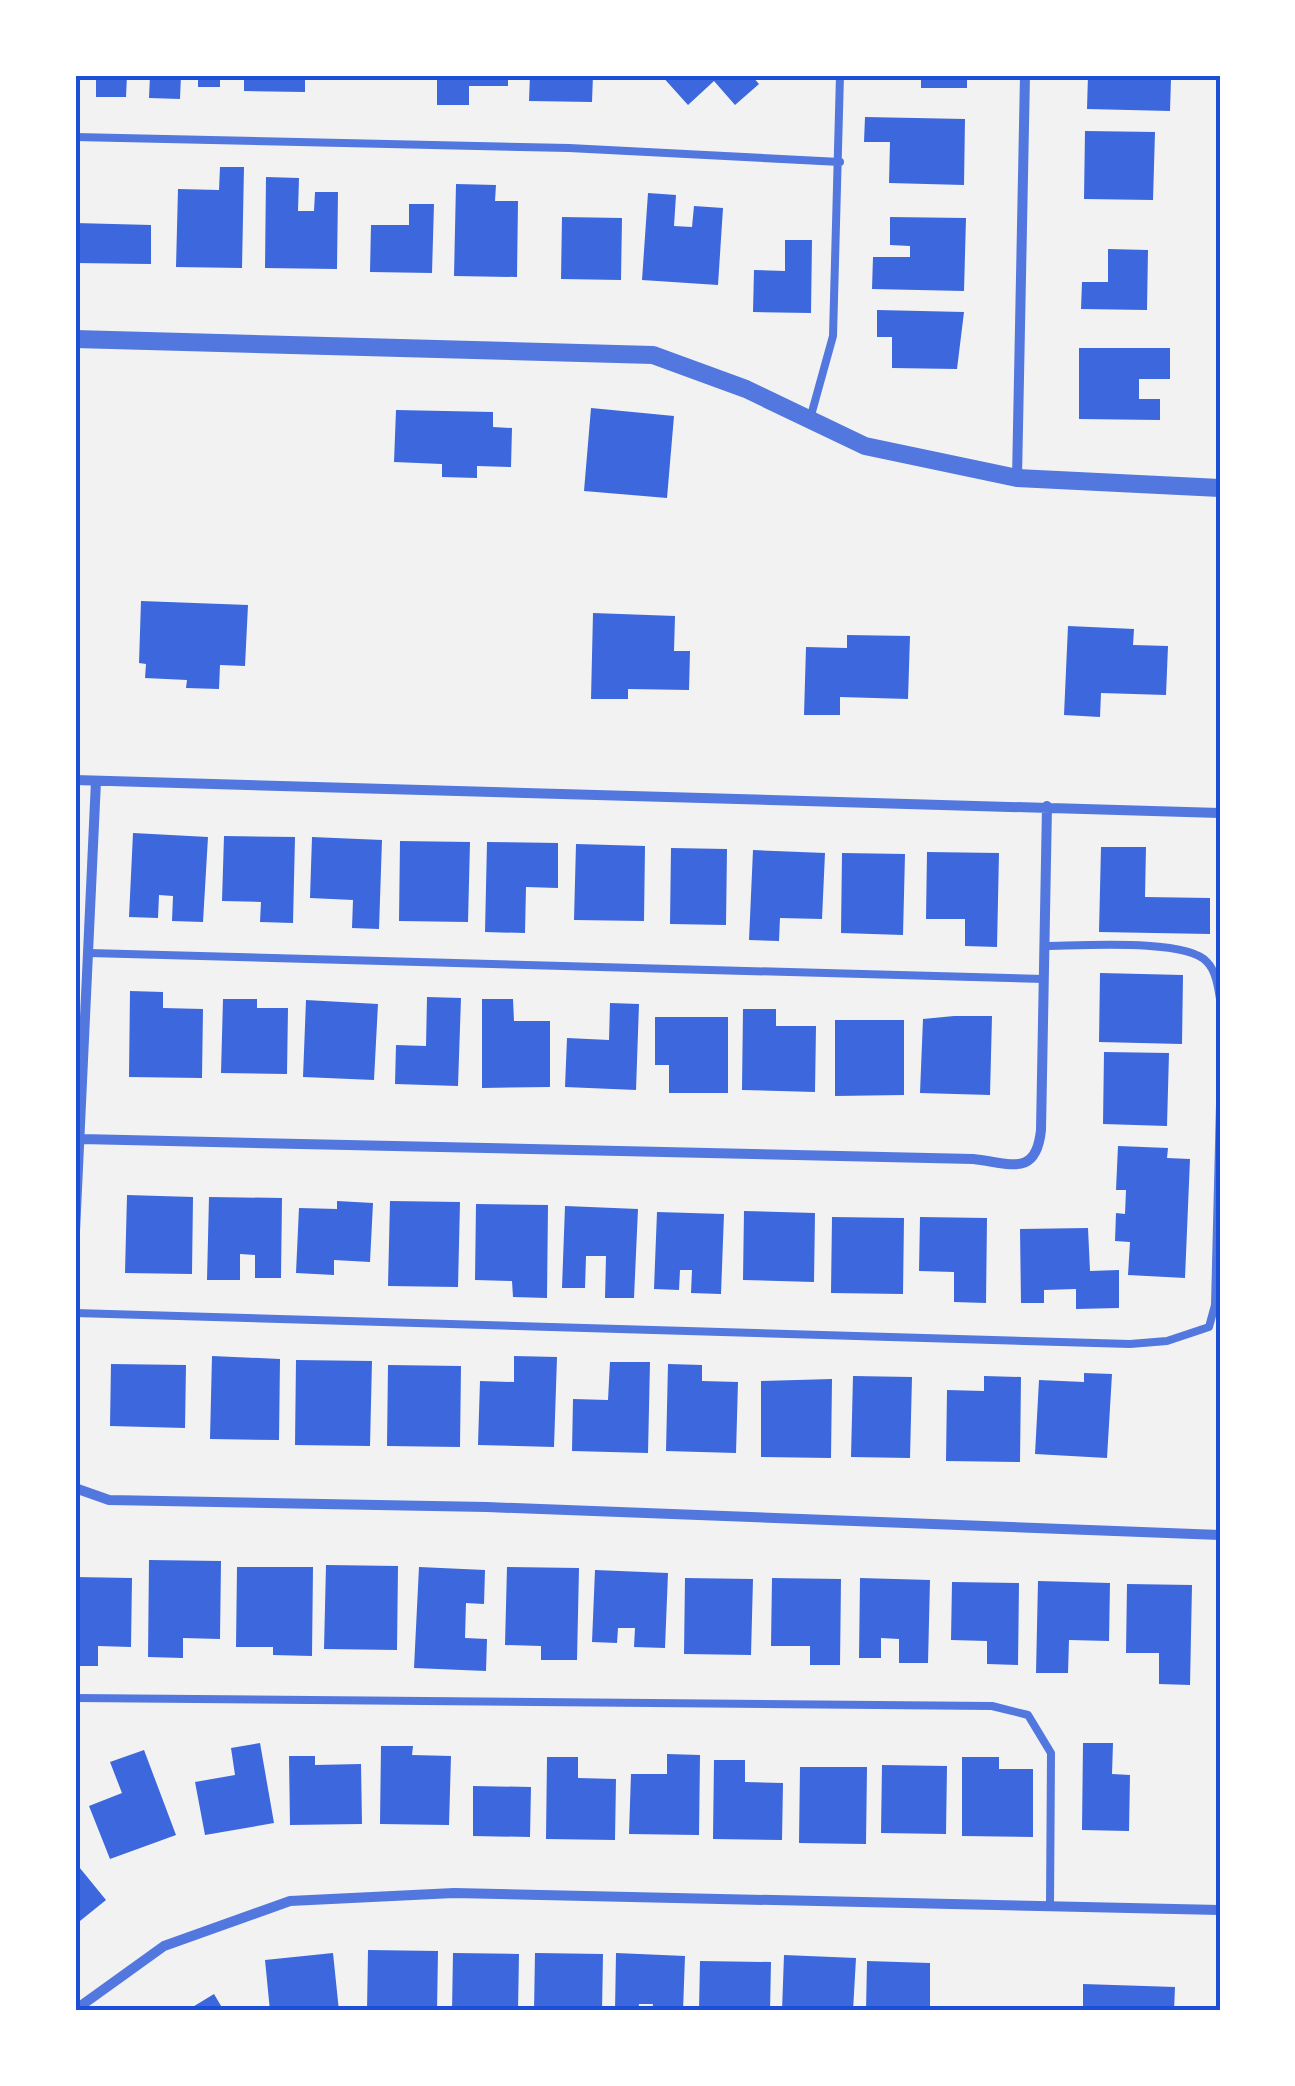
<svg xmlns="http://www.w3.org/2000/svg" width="1295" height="2086" font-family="'Exo 2',sans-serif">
<rect width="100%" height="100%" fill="#f2f2f2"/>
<!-- building -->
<path fill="#3d67dc" d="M96 75H127L126 97H96Z
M150 75H181L180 99 149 98Z
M198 75H220V87H198Z
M244 75H305V92L244 91Z
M437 75H508V86H469V105H437Z
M530 75H593L592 102 529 101Z
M661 75H751L759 84 735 105 714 81 688 105Z
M921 75H967V88H921Z
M1088 75 1171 79 1170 111 1087 109Z
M865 117 965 119 964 185 889 183 890 142H864Z
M1085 131 1155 132 1153 200 1084 199Z
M220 167H244L242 268 176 267 178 189 219 190Z
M266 177 299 178 298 211H314L315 192H338L337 269 265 268Z
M456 184 496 185 495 201H518L517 277 454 276Z
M648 193 676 195 674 226 692 227 694 206 723 208 718 285 642 280Z
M409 204H434L432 273 370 272 371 225H409Z
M562 217 622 218 621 280 561 279Z
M890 217 966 218 964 291 872 289 873 257H910V246L890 245Z
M75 223 151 225V264L75 263Z
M785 240H812L811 313 753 312 754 270 785 271Z
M1108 249 1148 250 1147 310 1081 309 1082 282H1108Z
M877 310 964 312 957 369 892 368V337H877Z
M1079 348H1170V379H1139V399H1160V420L1079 419Z
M591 408 674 416 667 498 584 491Z
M396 410 493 412V427L512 428 511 467 477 466V478L442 477V464L394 462Z
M141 601 248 605 245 666 220 665 219 689 186 688 187 680 145 678 146 664 139 663Z
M593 613 675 616 674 651H690L689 690 628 689V699H591Z
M1068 626 1134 629 1133 645 1168 646 1166 695 1101 693 1100 717 1064 715Z
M847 635 910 636 908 699 840 697V715H804L806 647 847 648Z
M133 833 208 837 203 922 172 921 173 896 159 895 158 918 129 917Z
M224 836 295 837 293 923 260 922 261 902 222 901Z
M312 837 382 840 379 929 352 928 353 900 310 898Z
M400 841 470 842 468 922 399 921Z
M487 842 558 843V888L526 887 525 933 485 932Z
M576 844 645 846 644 921 574 920Z
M1101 847H1146L1145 897 1210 898V934L1099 932Z
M671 848 727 849 726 925 670 924Z
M753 850 825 853 822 919 780 918 779 941 749 940Z
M927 852 999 853 997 947 965 946V919H926Z
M842 853 905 854 903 935 841 933Z
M1100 973 1183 975 1182 1044 1099 1042Z
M130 991 163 992V1008L203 1009 202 1078 129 1077Z
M427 997 461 998 458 1086 395 1084 396 1045 426 1046Z
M223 999H257V1008H288L287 1074 221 1073Z
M482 999H513L514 1021H550V1087L482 1088Z
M306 1000 378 1004 374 1080 303 1077Z
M610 1003 639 1004 636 1090 565 1087 567 1038 609 1040Z
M743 1009H776V1026H816L815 1092 742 1090Z
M954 1016H992L990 1095 920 1093 923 1019Z
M655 1017H728V1093H669V1065H655Z
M835 1020H904V1095L835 1096Z
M1104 1052 1169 1053 1167 1126 1103 1124Z
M1118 1146 1168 1148 1167 1158 1190 1159 1185 1278 1128 1275 1130 1242 1115 1241 1116 1213 1125 1214 1126 1190H1116Z
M127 1195 193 1197 192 1274 125 1273Z
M209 1197 282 1198 281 1278H255V1255L240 1254V1280H207Z
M337 1201 373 1203 370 1262 334 1260V1275L296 1273 299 1208 337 1209Z
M390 1201 460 1202 458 1287 388 1286Z
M476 1204 548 1205 547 1298 513 1297 512 1281 475 1280Z
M565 1206 638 1209 634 1298H605L606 1256H586L585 1288H562Z
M744 1211 815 1213 814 1282 743 1280Z
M657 1212 724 1214 721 1294 691 1293 692 1270H680L679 1290 654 1289Z
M832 1217 904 1218 903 1294 831 1293Z
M920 1217 987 1218 986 1303 954 1302V1272L919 1271Z
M1088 1228 1090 1271 1119 1270V1308L1076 1309V1289L1044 1290V1303H1021L1020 1229Z
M212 1356 280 1359 279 1440 210 1439Z
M514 1356 557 1357 554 1447 478 1445 480 1381 514 1382Z
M296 1360 372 1361 370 1446 295 1445Z
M610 1362H650L648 1453 572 1451 573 1399 608 1400Z
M111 1364 186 1365 185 1428 110 1426Z
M668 1364 702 1365V1381L738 1382 736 1453 666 1451Z
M388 1365 461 1366 460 1447 387 1446Z
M1084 1373 1112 1374 1107 1458 1035 1454 1039 1380 1084 1382Z
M853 1376 912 1377 910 1458 851 1457Z
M984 1376 1021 1377 1020 1462 946 1461 947 1390 984 1391Z
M832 1379 831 1458 761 1457V1381Z
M149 1560 221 1561 220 1639 183 1638V1658L148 1657Z
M326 1565 398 1566 397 1650 324 1649Z
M237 1567H313L312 1656 273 1655V1647H236Z
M419 1567 485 1570 484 1604 466 1603 465 1638 487 1639 486 1671 414 1668Z
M507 1567 579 1568 577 1660H541V1646L505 1645Z
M595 1570 668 1573 665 1648 634 1647 635 1628H618L617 1643 592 1642Z
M75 1577 132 1578 131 1647 98 1646V1666H75Z
M685 1578 753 1579 751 1655 684 1654Z
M772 1578 841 1579 840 1665H810V1646H771Z
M860 1578 930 1580 928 1663H899V1639L881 1638V1658H859Z
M1038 1581 1110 1583 1109 1641 1069 1640 1068 1673H1036Z
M952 1582 1019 1583 1018 1665 987 1664V1641L951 1640Z
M1127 1584 1192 1585 1190 1685 1159 1684V1653H1126Z
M260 1743 274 1823 205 1835 195 1782 235 1775 231 1748Z
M1083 1743H1113L1112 1774 1130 1775 1129 1831 1082 1830Z
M381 1746H413L412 1755 451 1756 449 1825 380 1824Z
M144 1750 176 1835 110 1859 89 1806 122 1793 110 1762Z
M667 1754 700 1755 699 1835 629 1834 631 1774H667Z
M289 1756H315V1765L361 1764 362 1824 290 1825Z
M547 1757H578V1778L616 1779 615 1840 546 1839Z
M962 1757H999V1769H1033V1837L962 1836Z
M714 1760H745V1782L783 1783 782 1840 713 1839Z
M882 1765 947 1766 946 1834 881 1833Z
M800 1767H867L866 1844 799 1843Z
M473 1786 531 1787 530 1837 473 1836Z
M75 1862 106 1900 75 1925Z
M368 1950 438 1951 437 2011H367Z
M333 1953 339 2011H270L265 1960Z
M453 1953 519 1954 518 2011H452Z
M535 1953 603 1954 602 2011H534Z
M616 1953 685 1956 683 2011H652L653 2004H639L638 2011H615Z
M784 1955 856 1958 853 2011H782Z
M700 1961 771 1962 770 2011H699Z
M867 1961 930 1963V2011H866Z
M1083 1984 1175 1987 1174 2011H1083Z
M214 1994 224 2011H186Z"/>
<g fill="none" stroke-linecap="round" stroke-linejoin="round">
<!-- service -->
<path stroke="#5277de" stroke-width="8" d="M75 137 569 148 840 162
M810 419 833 336 840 75
M1045 946C1077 946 1187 938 1207 962 1216 971 1218 987 1220 999
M89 953 1044 979
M75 1313 1130 1344 1167 1341 1209 1327 1215 1305 1220 1104
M75 1698 992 1706 1028 1715 1051 1753 1050 1906"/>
<!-- minor -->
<path stroke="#5277de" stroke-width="10" d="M1017 478 1025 75
M75 780 1220 813
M81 1139 973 1159C1010 1163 1036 1178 1041 1130L1047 806
M75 1232 96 781
M75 1488 109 1500 487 1507 1220 1535
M75 2010 164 1946 290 1901 454 1893 1220 1910"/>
<!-- tertiary -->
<path stroke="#5277de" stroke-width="18" d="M75 339 653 355 746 389 865 446 1017 478 1220 488"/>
</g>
<!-- border -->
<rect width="1295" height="2086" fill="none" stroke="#ffffff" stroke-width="155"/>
<rect x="78" y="78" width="1140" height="1930" fill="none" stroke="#1d4ed8" stroke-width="4"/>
</svg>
